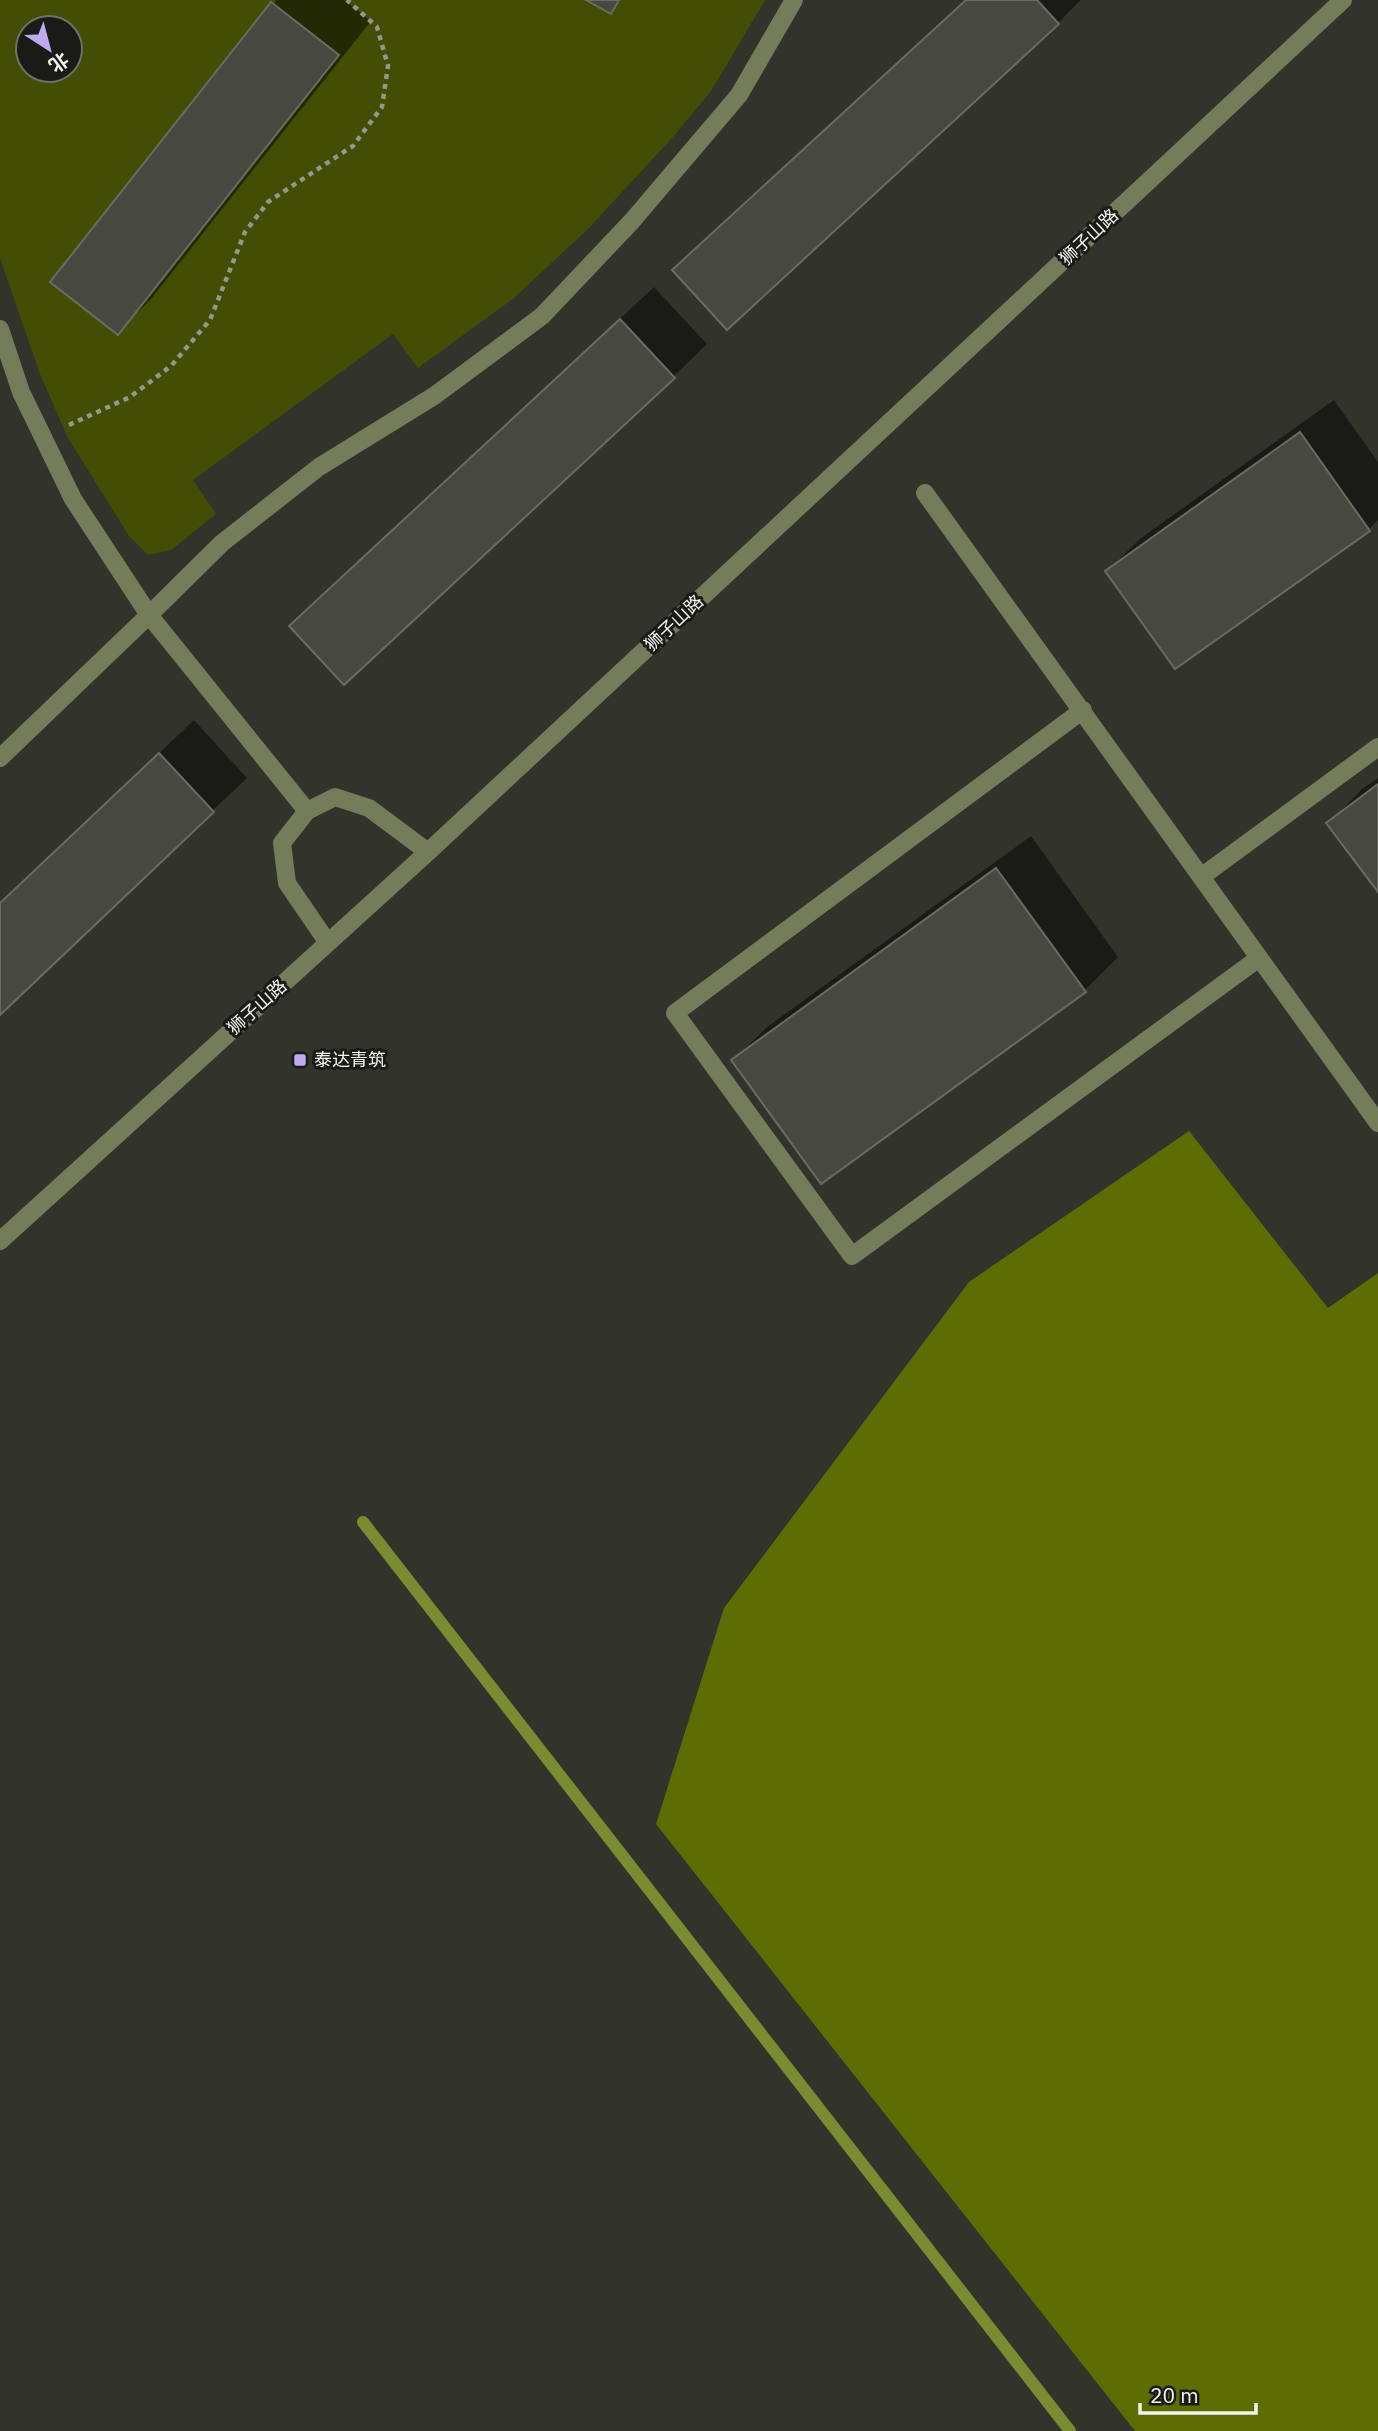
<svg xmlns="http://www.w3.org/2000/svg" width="1378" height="2431" font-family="'IBM Plex Sans','Noto Sans SC',sans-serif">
<rect width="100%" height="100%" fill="#32342c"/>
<!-- green -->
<path fill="#434d04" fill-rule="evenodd" d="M0 0H765L711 91 672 138 589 228 514 298 418 368 393 334 193 480 216 514 171 550 148 555 129 536 68 438 40 374 0 258ZM28 28H70V70H28Z"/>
<!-- forest -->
<path fill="#5e6c04" d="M1189 1131 1328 1308 1378 1273V2431H1135L656 1824 724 1608 969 1282Z"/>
<!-- shadow -->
<path fill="#0007" d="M276 0H344L371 21 151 299 118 332Z
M966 0H1081L1058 23 674 270 708 237Z
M654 287 707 344 673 377 325 593Z
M1334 400 1378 462V520L1369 529 1175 667 1107 571 1141 538Z
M194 720 247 778 0 1012V904Z
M1378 778V889L1329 823 1362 789Z
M1031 836 1118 957 1085 990 821 1182 733 1061 767 1027Z"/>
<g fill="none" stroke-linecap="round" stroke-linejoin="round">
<!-- stream -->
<path stroke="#7b8b31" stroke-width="12" d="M363 1522 1070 2431"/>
</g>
<!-- building -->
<path fill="#474940" stroke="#6a6c63" stroke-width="2" d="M586 0H619L611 14Z
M966 0H1037L1059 24 727 330 672 270Z
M271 2 339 55 118 335 50 282Z
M620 319 675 378 344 685 289 626Z
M1300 432 1370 531 1175 669 1105 571Z
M159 753 214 812 0 1015V903Z
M1378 784V892L1326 823Z
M996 868 1086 992 821 1184 731 1060Z"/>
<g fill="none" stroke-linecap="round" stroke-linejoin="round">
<!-- path -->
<path stroke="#959690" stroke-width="4.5" stroke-dasharray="5 5" stroke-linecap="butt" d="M69 425 130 397 171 366 210 320 245 232 268 202 353 146 382 107 388 66 377 27 347 0"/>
<!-- minor -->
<path stroke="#747c59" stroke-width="18" d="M0 329 21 392 73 499 149 615 307 811
M925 493 1378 1123
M1083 710 675 1013 852 1256 1259 958
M0 758 149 615 222 543 319 467 434 396 542 316 632 221 739 95 794 0
M1201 877 1378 747
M328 943 287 883 282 843 307 811 335 797 369 808 428 852
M0 1241 428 852 1343 0"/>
</g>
<!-- markers -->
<rect fill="#c0a8f3" stroke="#1a1b17" stroke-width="2.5" x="293" y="1053" width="14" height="14" rx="3.5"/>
<g text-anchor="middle" stroke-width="6" stroke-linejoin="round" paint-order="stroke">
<!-- street labels -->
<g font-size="18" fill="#f2f3ee" stroke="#1a1b17">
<text transform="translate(1089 237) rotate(-43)" y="6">狮子山路</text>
<text transform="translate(674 623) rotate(-43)" y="6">狮子山路</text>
<text transform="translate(257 1007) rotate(-42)" y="6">狮子山路</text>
</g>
<!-- poi labels -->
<g font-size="18" fill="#f2f3ee" stroke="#1a1b17" text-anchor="start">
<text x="314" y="1066">泰达青筑</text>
</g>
</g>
<!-- north arrow -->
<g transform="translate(49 49) rotate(144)"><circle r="33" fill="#1a1b17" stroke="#70716d" stroke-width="2"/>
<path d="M0-5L12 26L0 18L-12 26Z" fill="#c0a8f3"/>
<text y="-10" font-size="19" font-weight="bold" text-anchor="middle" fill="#f2f3ee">北</text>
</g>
<!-- scale -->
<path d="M1140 2403v10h116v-10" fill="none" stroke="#f2f3ee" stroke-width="3.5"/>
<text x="1150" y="2403" font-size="21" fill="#f2f3ee" stroke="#1a1b17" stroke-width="5" paint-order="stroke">20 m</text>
</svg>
